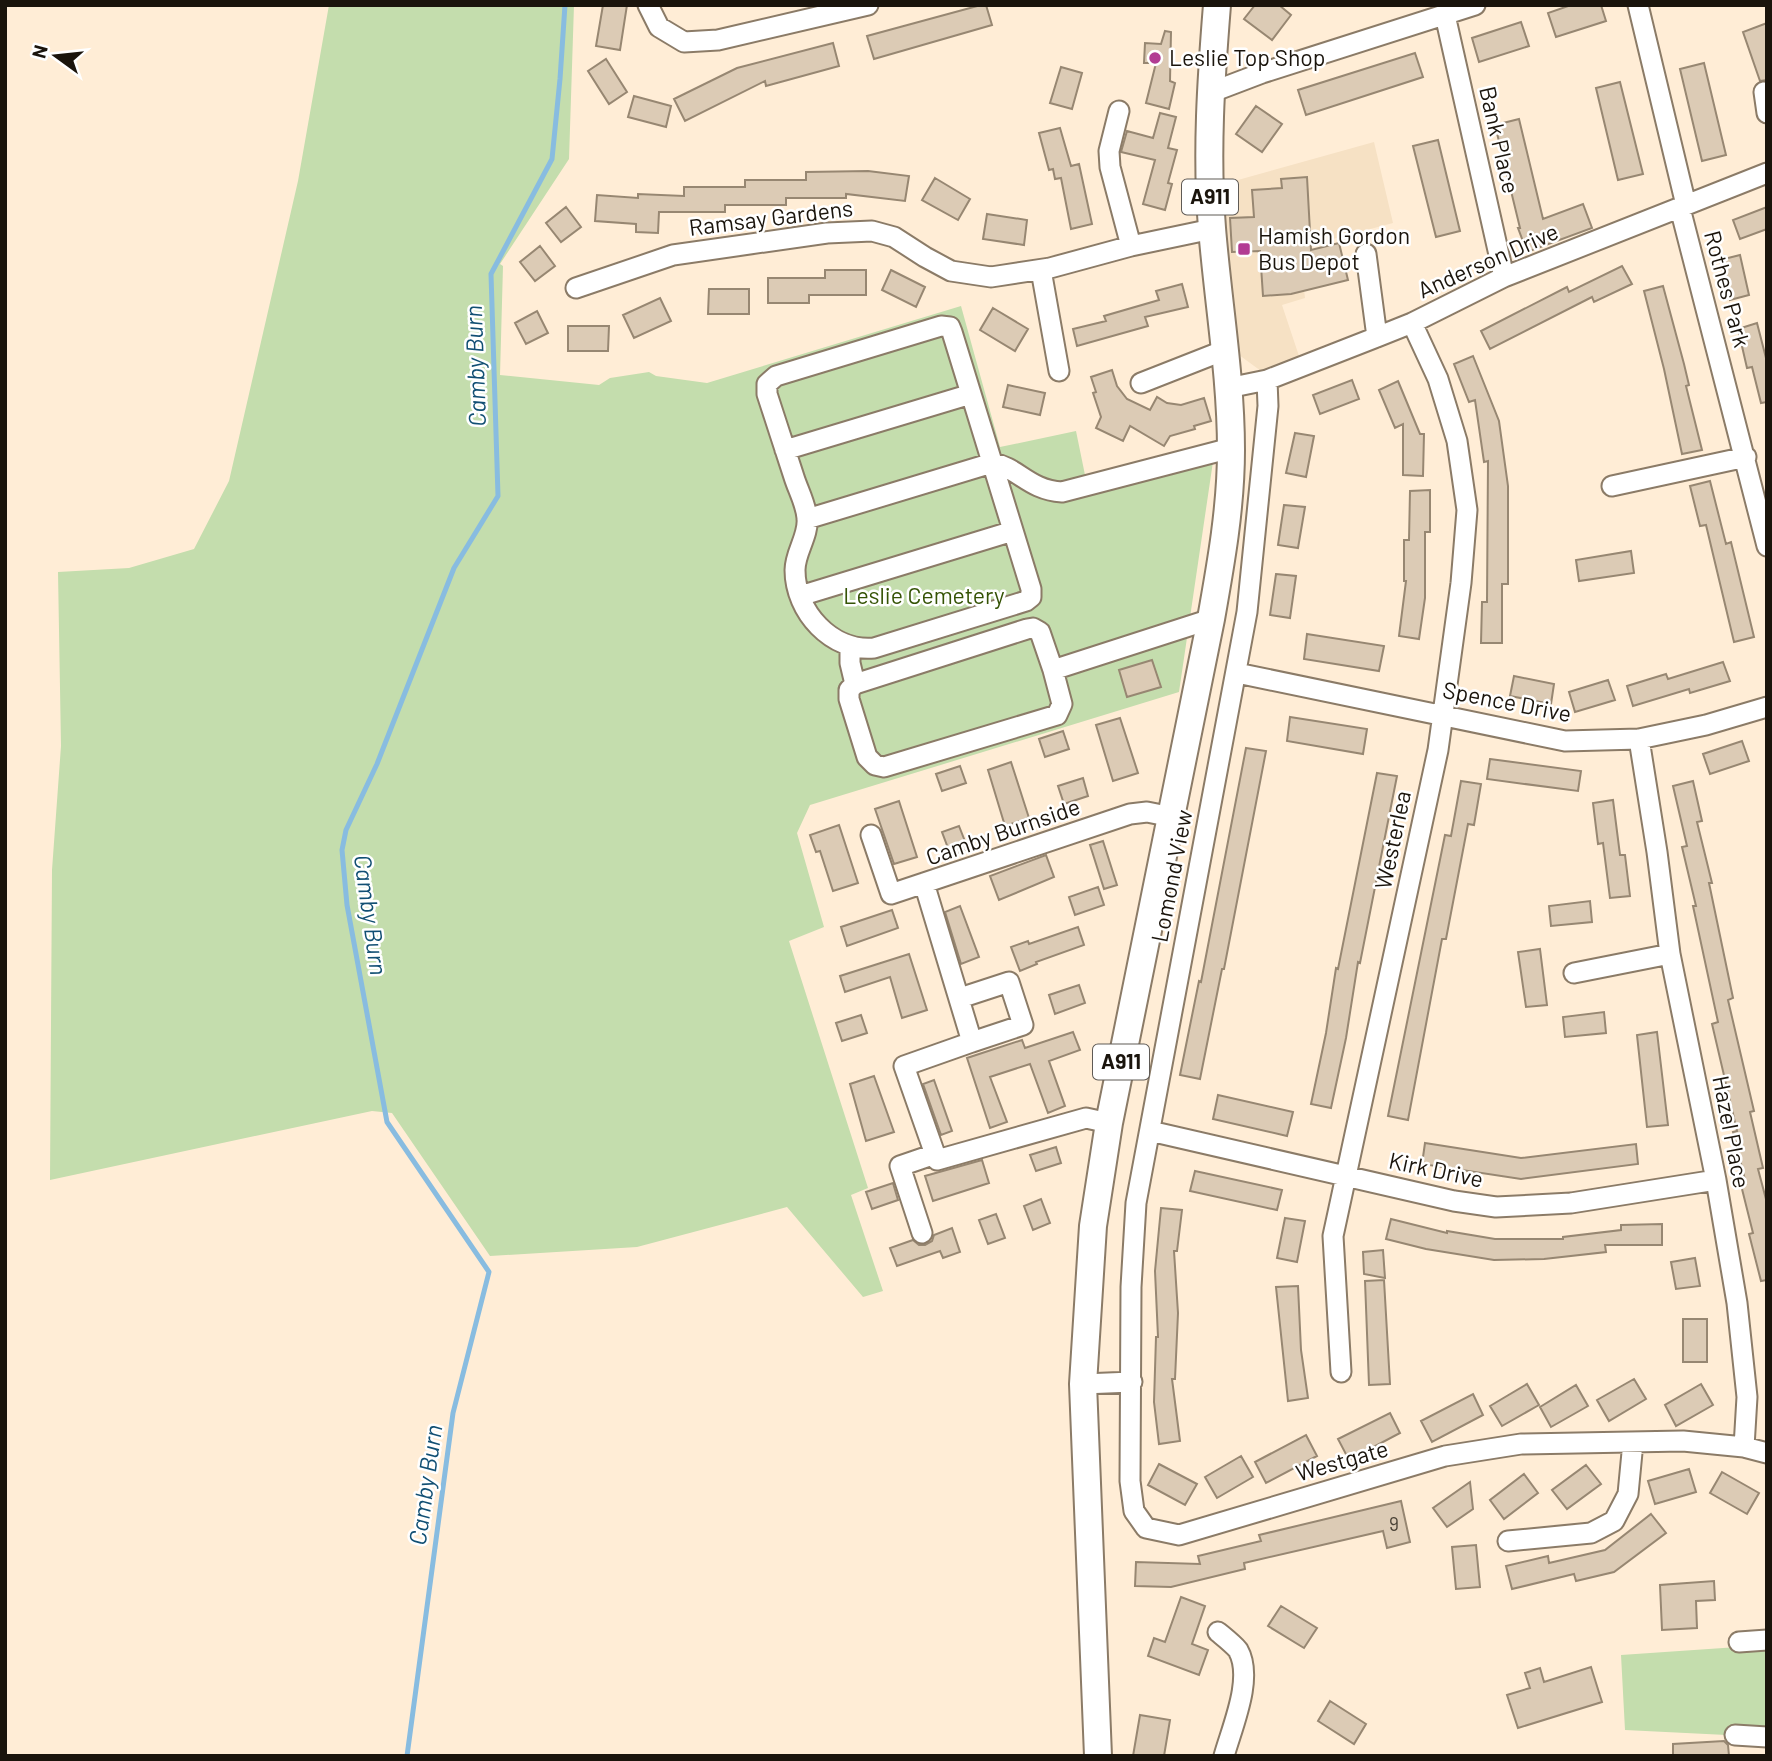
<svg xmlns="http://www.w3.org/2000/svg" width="1772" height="1761" font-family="Barlow,sans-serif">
<rect width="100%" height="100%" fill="#ffedd6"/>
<!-- built -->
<path fill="#f6e1c4" d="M1374 142 1393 223 1299 248 1305 298 1282 305 1300 359 1261 371 1235 352 1220 185Z"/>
<!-- green -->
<path fill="#c4ddad" d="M329 5H574L569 159 500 264 503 266 500 375 599 385 610 378 649 372 656 376 707 383 961 306 1000 447 1076 431 1085 475 1215 448 1179 692 810 805 797 833 824 927 789 941 868 1188 851 1195 883 1291 863 1297 787 1207 637 1247 490 1256 392 1113 372 1111 50 1180 52 870 61 746 58 572 129 568 194 549 229 481 298 181Z
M1767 1645V1737L1625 1730 1621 1655Z"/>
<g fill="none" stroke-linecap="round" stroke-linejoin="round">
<!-- stream -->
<path stroke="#88bce0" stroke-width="5" d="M407 1756 453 1413 489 1272 387 1122 347 905 342 850 346 830 377 764 454 568 498 496 491 274 552 159 560 79 565 5"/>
</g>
<!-- building -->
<path fill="#dccbb5" stroke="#978772" stroke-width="2" d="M603 5H627L620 50 596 46Z
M981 5H986L992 25 874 59 867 36Z
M1255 5H1279L1291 15 1272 40 1244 19Z
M1571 5H1601L1606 21 1556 37 1548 13Z
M1521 22 1529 46 1479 62 1472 38Z
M1767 23V80L1760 81 1743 32Z
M1165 31 1171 32 1170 81 1175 83 1169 109 1146 103 1156 63H1144L1145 43 1161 44Z
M833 43 839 66 766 86 765 81 685 121 674 99 737 68Z
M1415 53 1423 77 1306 115 1298 90Z
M606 59 627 92 609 104 588 71Z
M1704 63 1726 155 1702 161 1680 69Z
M1061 67 1082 73 1072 109 1050 103Z
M1620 82 1643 174 1618 180 1596 88Z
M634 96 671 106 666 127 628 117Z
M1256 106 1282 124 1262 152 1236 134Z
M1160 113 1176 117 1168 148 1177 150 1168 183 1172 184 1165 210 1143 204 1155 160 1121 152 1127 131 1153 138Z
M1519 119 1543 219 1583 204 1592 228 1527 252 1518 228H1520L1495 125Z
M1060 128 1071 166 1079 164 1092 224 1071 229 1061 178 1055 179 1053 169 1049 170 1039 133Z
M1438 140 1460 231 1436 237 1413 146Z
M868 171 909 176 905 201 846 194V198H786V205H725V212H659L658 233 636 232V224L595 221 597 195 638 198V194L684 196V187H745V180H806V172Z
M1307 177 1311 250 1339 243 1348 280 1291 294 1263 296 1260 251 1232 252 1230 218 1254 217 1252 190 1282 188 1281 179Z
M935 178 970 199 958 220 922 200Z
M566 207 581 227 561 242 546 223Z
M1767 207V229L1740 239 1733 220Z
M987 214 1027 220 1024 245 983 239Z
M540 246 555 266 535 281 520 262Z
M1740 255 1749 295 1730 300 1720 260Z
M1622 266 1632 284 1594 302 1592 297 1490 349 1481 331 1567 287 1569 292Z
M825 270H866V295H809V303H768V278H825Z
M891 270 925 287 916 307 882 290Z
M1182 284 1188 307 1145 317 1148 326 1077 346 1073 329 1106 321 1104 316 1159 300 1156 291Z
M1663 286 1684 364 1689 385 1686 386 1702 450 1682 454 1664 369 1644 291Z
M709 289H749V314H708Z
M660 298 671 321 634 338 623 315Z
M993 308 1028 329 1015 351 980 330Z
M537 311 548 333 526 344 515 323Z
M1757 323 1767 362V402L1761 403 1752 367 1747 368 1738 329Z
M568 326H609L608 351H568Z
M1473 356 1499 421 1508 486V584H1502V643H1481L1482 602H1487L1488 461 1484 462 1475 400 1469 402 1454 364Z
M1112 370 1117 386 1127 399 1150 410 1157 397 1167 403 1181 405 1204 398 1211 421 1194 426 1195 429 1170 436 1164 446 1130 426 1123 441 1096 428 1101 417 1093 393 1096 392 1091 377Z
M1352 380 1359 399 1320 414 1313 395Z
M1398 381 1420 434H1424L1423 476 1403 475V424L1395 428 1379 390Z
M1008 385 1045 393 1040 415 1003 407Z
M1295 433 1314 436 1306 477 1286 473Z
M1710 481 1726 544 1731 542 1754 637 1734 642 1706 525 1700 526 1690 486Z
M1430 490V532H1425V598L1419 639 1399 636 1406 581H1404V540H1409L1410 491Z
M1284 505 1305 507 1298 548 1278 545Z
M1631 551 1634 573 1579 581 1576 560Z
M1276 574 1296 576 1290 618 1270 615Z
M1307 634 1384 646 1379 671 1304 659Z
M1152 660 1161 687 1127 697 1119 670Z
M1723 662 1730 681 1690 693 1689 689 1633 706 1627 686 1666 674 1668 679Z
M1514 676 1554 684 1551 704 1510 696Z
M1608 680 1615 700 1575 712 1569 692Z
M1290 717 1367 729 1363 754 1287 741Z
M1120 718 1138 773 1113 781 1096 725Z
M1063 731 1069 749 1045 757 1039 739Z
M1742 741 1749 761 1710 774 1703 754Z
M1246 748 1266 751 1224 969H1222L1200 1079 1180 1075 1199 981 1201 982Z
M1490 759 1581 771 1578 791 1487 779Z
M1011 762 1029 818 1005 826 988 770Z
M960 766 966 783 942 791 936 774Z
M1377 773 1397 776 1360 963 1358 962 1346 1038 1331 1108 1311 1104 1326 1033 1336 968 1338 969Z
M1083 778 1088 796 1064 804 1058 786Z
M1461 781 1481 784 1474 825 1468 824 1446 939H1442L1408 1120 1388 1116 1445 835 1451 836Z
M1693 781 1702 821 1697 822 1712 883H1709L1733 998 1728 1000 1754 1111 1750 1112 1763 1168 1758 1169 1767 1203V1280L1761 1281 1749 1234 1753 1233 1741 1185 1746 1184 1733 1132 1737 1131 1712 1024 1718 1022 1693 906H1696L1682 847 1687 846 1673 786Z
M1613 800 1620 855H1625L1630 896 1610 898 1603 843 1598 844 1593 803Z
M899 801 917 857 894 864 875 809Z
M839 825 858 883 833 891 820 851 816 852 810 835Z
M959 826 968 849 951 856 942 832Z
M1103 841 1117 885 1104 889 1090 845Z
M1046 855 1054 877 999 900 990 876Z
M1098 887 1104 905 1075 915 1069 897Z
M1590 901 1592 922 1551 926 1549 906Z
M960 906 979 957 961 964 945 912Z
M892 910 898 928 847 946 841 927Z
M1078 927 1084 945 1036 962 1037 964 1020 971 1011 947 1028 941 1029 944Z
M1540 949 1547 1005 1526 1007 1518 952Z
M909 954 927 1010 902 1018 890 977 845 992 840 976Z
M1079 985 1085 1003 1055 1014 1049 995Z
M1604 1012 1606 1033 1565 1037 1563 1017Z
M861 1015 867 1033 842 1041 836 1023Z
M1073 1032 1080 1050 1049 1061 1065 1106 1048 1113 1030 1064 990 1077 1007 1122 990 1128 967 1058 1022 1040 1025 1048Z
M1657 1032 1668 1125 1647 1127 1637 1035Z
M874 1076 894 1132 866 1141 850 1084Z
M934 1080 952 1131 941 1135 923 1084Z
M1218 1095 1293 1112 1287 1136 1213 1119Z
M1425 1143 1521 1158 1636 1144 1638 1164 1521 1179 1422 1164Z
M1056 1147 1061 1163 1036 1171 1030 1155Z
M982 1160 989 1183 933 1201 925 1176Z
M1195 1171 1282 1190 1277 1210 1190 1191Z
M893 1183 898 1200 872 1209 866 1192Z
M1041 1199 1050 1223 1033 1230 1024 1206Z
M1161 1208 1182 1210 1177 1251H1174L1178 1313 1175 1379H1172L1180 1441 1159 1444 1154 1402 1156 1337H1158L1155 1271Z
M996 1214 1005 1238 988 1244 979 1220Z
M1285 1218 1305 1221 1297 1262 1277 1258Z
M1391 1219 1447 1233V1231L1495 1239H1563V1237L1621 1230V1225L1662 1224V1245H1605L1606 1252 1544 1259 1494 1260 1426 1249 1386 1239Z
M952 1228 960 1252 943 1258 940 1251 897 1266 890 1248 913 1240 919 1245H925L932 1241 934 1235Z
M1383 1250 1385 1278 1364 1274 1363 1252Z
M1695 1258 1700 1286 1676 1289 1671 1262Z
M1384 1280 1390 1384 1369 1385 1365 1281Z
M1298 1286 1301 1350 1308 1398 1288 1401 1276 1287Z
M1683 1319H1707V1362H1683Z
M1634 1379 1646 1399 1609 1421 1597 1400Z
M1527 1384 1539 1405 1502 1426 1490 1406Z
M1701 1384 1713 1405 1676 1426 1665 1405Z
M1576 1385 1588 1406 1551 1427 1540 1407Z
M1473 1394 1483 1415 1432 1442 1421 1421Z
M1390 1413 1400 1433 1349 1460 1338 1439Z
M1306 1435 1317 1456 1266 1483 1255 1462Z
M1241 1456 1253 1477 1217 1498 1205 1477Z
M1159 1464 1197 1484 1185 1505 1148 1485Z
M1586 1465 1601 1484 1567 1509 1552 1490Z
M1689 1469 1696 1492 1655 1504 1648 1481Z
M1722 1472 1759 1493 1747 1514 1710 1493Z
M1524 1474 1538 1493 1504 1519 1490 1500Z
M1470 1482 1473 1509 1447 1527 1433 1508Z
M1401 1501 1410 1542 1387 1548 1383 1531 1244 1563 1245 1569 1171 1587 1135 1586 1136 1562 1200 1564 1198 1556 1261 1541 1259 1535Z
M1651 1514 1666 1533 1614 1572 1576 1581 1574 1574 1512 1589 1506 1566 1548 1556 1549 1563 1605 1550Z
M1476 1545 1480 1587 1456 1589 1452 1547Z
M1714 1581 1715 1600 1696 1601 1697 1628 1662 1630 1660 1585Z
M1181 1597 1205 1606 1192 1644 1208 1650 1199 1675 1148 1656 1154 1638 1165 1642Z
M1281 1606 1317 1628 1304 1648 1268 1626Z
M1591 1667 1602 1702 1518 1728 1507 1695 1530 1688 1525 1673 1540 1668 1544 1682Z
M1330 1701 1366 1724 1354 1744 1318 1721Z
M1140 1715 1170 1720 1164 1756H1133Z
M1724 1741 1728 1745 1729 1756H1673V1744Z"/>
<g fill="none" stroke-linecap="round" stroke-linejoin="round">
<!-- minor casing -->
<g stroke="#8b7b67" stroke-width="23">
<path id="minor" d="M648 5 659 27 684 42 718 40 868 5
M1638 5 1686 205
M1445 15 1504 277
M1212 92 1262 73 1475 5
M1764 92 1767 113
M1119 111 1109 151 1110 167 1131 246
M1680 208 1767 546
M1366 254 1377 337
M1041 270 1059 371
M576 288 673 255 827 233 872 231 894 237 925 257 951 271 991 277 1050 268 1131 246 1212 229
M941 326 950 327 952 332 1031 589V597L1026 601 874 648C832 652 795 612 795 570 795 552 809 536 807 518 806 504 798 490 794 477 785 449 776 422 767 394V384L776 376Z
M1267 380 1268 406 1247 612 1136 1203 1131 1287 1130 1481 1134 1511 1146 1528 1179 1535 1445 1456 1521 1444 1683 1441 1744 1447 1767 1453
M1141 383 1225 350
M1228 388 1267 380 1377 337 1412 323 1504 277 1767 173
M785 450 971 394
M1612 486 1746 457
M807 519 992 463C1018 467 1028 490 1062 492L1231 448
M800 596 1013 531
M850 647V663L855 684
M1053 670 1062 704 1057 715 884 767 875 765 867 757 849 699V690L855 684 1027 629 1033 628 1040 632 1053 670 1211 619
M1237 673 1565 741 1639 739 1706 725 1767 707
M1639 739 1657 852 1670 954 1716 1180 1737 1303 1747 1397 1744 1447
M871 835 891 894 924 883
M1574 973 1670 954
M960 998 1009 982 1023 1025 972 1042
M1109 1123 1086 1118 937 1160 904 1066 972 1042 924 883 1130 814 1147 812 1172 817
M1150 1131 1454 1201 1496 1207 1571 1203 1716 1180
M922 1233 900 1166 935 1154
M1341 1372 1333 1236 1438 750 1461 583 1467 510 1457 441 1438 379 1412 323
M1083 1384 1132 1382
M1508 1541 1591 1533 1614 1521 1628 1494 1633 1442
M1218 1632C1224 1637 1233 1644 1238 1650 1254 1678 1232 1727 1224 1756
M1739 1642 1767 1640
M1735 1735 1767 1737"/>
</g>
<!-- major casing -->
<g stroke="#8b7b67" stroke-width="30">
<path id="major" d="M1098 1756 1083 1384 1093 1226 1109 1123 1211 619C1221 563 1231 507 1231 450 1231 376 1218 302 1212 228 1206 154 1211 79 1217 5"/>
</g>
<!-- minor -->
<use href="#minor" stroke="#fff" stroke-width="19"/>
<!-- major -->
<use href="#major" stroke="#fff" stroke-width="26"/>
</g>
<!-- markers -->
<g fill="#b23c93" stroke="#fff" stroke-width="2.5">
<circle cx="1155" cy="58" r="7"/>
<rect x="1237" y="242" width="14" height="14" rx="3.5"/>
</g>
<g text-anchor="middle" stroke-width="5" stroke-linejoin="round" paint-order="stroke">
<!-- number labels -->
<g font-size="19" fill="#4a4236">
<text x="1394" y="1531">9</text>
</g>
<!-- shield labels -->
<g fill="#fff" stroke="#5f5a55" stroke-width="2">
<rect x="1182" y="179.5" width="56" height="35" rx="5"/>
<rect x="1093" y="1044.5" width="56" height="35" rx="5"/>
</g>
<g font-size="21" font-weight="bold" fill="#1a140c">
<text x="1210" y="204">A911</text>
<text x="1121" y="1069">A911</text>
</g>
<!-- poi labels -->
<g font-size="23" fill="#1a140c" stroke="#fff" text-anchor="start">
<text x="1169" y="66">Leslie Top Shop</text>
<text x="1258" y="244">Hamish Gordon<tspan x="1258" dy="26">Bus Depot</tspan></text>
</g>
<!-- street labels -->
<g font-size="23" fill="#1a140c" stroke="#fff">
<text transform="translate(1499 140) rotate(77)" y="8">Bank Place</text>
<text transform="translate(771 218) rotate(-7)" y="8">Ramsay Gardens</text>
<text transform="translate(1488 261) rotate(-24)" y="8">Anderson Drive</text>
<text transform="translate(1727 289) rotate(75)" y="8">Rothes Park</text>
<text transform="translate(1507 702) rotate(11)" y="8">Spence Drive</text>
<text transform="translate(1003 832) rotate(-19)" y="8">Camby Burnside</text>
<text transform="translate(1393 840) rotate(-78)" y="8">Westerlea</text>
<text transform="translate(1172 876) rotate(-79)" y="8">Lomond View</text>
<text transform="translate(1731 1132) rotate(79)" y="8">Hazel Place</text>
<text transform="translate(1436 1170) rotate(12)" y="8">Kirk Drive</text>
<text transform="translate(1342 1461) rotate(-16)" y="8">Westgate</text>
</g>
<!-- park labels -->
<g font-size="23" fill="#355305" stroke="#fff">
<text x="924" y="604">Leslie Cemetery</text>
</g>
<!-- water labels -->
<g font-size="24" font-style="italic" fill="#114f73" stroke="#fff">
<text transform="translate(476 366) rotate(-92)" y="8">Camby Burn</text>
<text transform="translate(370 915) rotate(82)" y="8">Camby Burn</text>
<text transform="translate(426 1485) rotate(-82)" y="8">Camby Burn</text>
</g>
</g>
<!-- border -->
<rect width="1772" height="1761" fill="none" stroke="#1a140c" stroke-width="14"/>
<!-- north arrow -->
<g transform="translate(56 56) rotate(285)" stroke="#ffffff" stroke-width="5" paint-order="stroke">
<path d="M0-5L12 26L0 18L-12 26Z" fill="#1a140c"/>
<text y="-10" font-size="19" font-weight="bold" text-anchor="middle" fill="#1a140c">N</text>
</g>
</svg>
